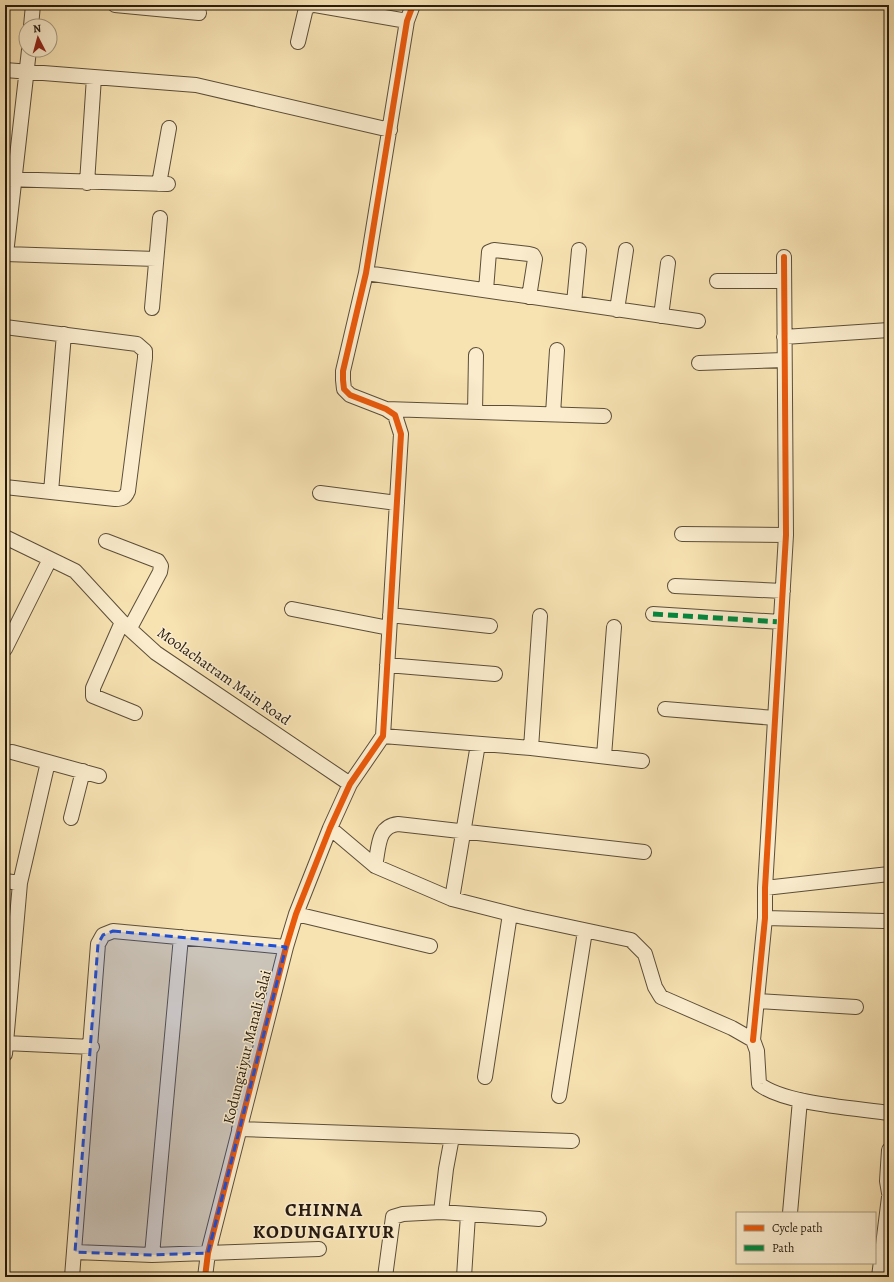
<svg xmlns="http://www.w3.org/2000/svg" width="894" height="1282" font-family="Alegreya,serif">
<rect width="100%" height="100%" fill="#f7e2b2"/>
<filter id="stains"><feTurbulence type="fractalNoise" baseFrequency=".005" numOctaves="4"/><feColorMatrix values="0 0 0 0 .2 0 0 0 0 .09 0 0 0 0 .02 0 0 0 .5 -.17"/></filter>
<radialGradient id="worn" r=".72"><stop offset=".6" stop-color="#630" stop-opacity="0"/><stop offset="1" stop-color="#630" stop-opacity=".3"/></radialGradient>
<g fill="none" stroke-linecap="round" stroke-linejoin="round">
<!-- minor casing -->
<g stroke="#5c4e39" stroke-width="16">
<path id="minor" d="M115 5 199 13
M315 5 407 21
M31 26 33 5
M298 42 306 8 312 5
M5 70 196 85 390 130
M5 179 168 184
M87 183 94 77
M159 184 169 128
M5 254 156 259
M6 254 29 50
M366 273 698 321
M717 281H784
M486 290 489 252 494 250 529 254 533 255 535 259 529 297
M574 303 579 250
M152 308 160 218
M617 310 626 250
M661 316 668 263
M5 327 137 344 145 351V358L128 491C125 498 122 499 115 499L5 487
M784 337 889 330
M699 363 784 360
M386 409 604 416
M475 412 476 355
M553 414 557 350
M51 492 64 334
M320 493 397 503
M682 534 786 535
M5 537 75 571 122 622 156 653 350 784
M106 541 158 561 161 566 160 572 130 628
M675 586 783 591
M292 609 389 628
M653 614 781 622
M390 615 490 626
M122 622 93 688V696L135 713
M5 649 50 559
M387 665 495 674
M665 709 775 718
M383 736 531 748 642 761
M531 748 540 616
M12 752 99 776
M604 756 614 627
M71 818 83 771
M330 828 375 866 452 899 523 917 631 940 645 954 655 987 661 997 732 1028 753 1040 757 1051 759 1084C784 1104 855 1108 889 1113
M375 866C379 848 377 826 398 824L644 852
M5 881 20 883
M765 888 889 874
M452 899 478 744
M296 914 430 946
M765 918 884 921
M757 1001 856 1007
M753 1040 765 918V888L786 535 784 257
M5 1043 92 1047
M5 1054 20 883 48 762
M485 1077 510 914
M559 1096 585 931
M239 1129 572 1141
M889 1150 887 1181 889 1193
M441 1212 446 1169 452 1137
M790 1213 800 1100
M75 1252 152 1255 319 1249
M152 1255 181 937
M72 1277 98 944 103 935 113 931 286 947
M205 1277 208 1253 286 947 296 914 330 828 350 784 383 736 401 434 395 415 386 409 350 395 344 389 343 380V371L366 273 407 21 413 5
M385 1277 393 1217 403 1214 441 1212 539 1219
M464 1277 468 1215
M879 1277 889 1197"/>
</g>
<!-- minor -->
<use href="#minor" stroke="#faeccd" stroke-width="14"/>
<!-- quiet -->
<path stroke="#00873e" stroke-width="5" stroke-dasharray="10 5" stroke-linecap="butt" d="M653 614 781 622"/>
<!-- cycleway casing -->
<g stroke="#faeccd" stroke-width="8">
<path id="cycleway" d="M753 1040 765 918V888L786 535 784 257
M205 1277 208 1253 286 947 296 914 330 828 350 784 383 736 401 434 395 415 386 409 350 395 344 389 343 380V371L366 273 407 21 413 5"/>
</g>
<!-- cycleway -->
<use href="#cycleway" stroke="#e8590c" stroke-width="6"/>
</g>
<!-- marked area -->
<path fill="#1d4ed8" fill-opacity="0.2" stroke="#1d4ed8" stroke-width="3" stroke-dasharray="8 5" stroke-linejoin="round" d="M113 931 286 947 208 1253 152 1255 75 1252 98 944 103 935Z"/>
<g text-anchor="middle" stroke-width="3" stroke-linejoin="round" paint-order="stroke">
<!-- street labels -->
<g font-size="15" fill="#281c11" stroke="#faeccd">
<text transform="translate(224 676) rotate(35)" y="5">Moolachatram Main Road</text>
<text transform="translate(247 1047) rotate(-76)" y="5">Kodungaiyur Manali Salai</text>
</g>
<!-- district labels -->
<g font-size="19" font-weight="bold" letter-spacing="1" fill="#281c11" stroke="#faeccd">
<text x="324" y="1216">CHINNA<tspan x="324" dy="22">KODUNGAIYUR</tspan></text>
</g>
</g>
<!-- margin -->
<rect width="894" height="1282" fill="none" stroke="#f7e2b2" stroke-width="20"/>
<rect x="6" y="6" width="882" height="1270" fill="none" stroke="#281c11" stroke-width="2"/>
<rect x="10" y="10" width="874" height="1262" fill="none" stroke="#281c11"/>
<!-- legend -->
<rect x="736" y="1212" width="140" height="52" fill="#faeccd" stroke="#a69982"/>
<rect x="744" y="1225" width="20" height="6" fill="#e8590c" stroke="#a69982"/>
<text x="772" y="1232" font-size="12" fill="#281c11">Cycle path</text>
<rect x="744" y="1245" width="20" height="6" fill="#00873e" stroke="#a69982"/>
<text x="772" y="1252" font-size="12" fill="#281c11">Path</text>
<!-- north arrow -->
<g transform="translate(38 38) rotate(354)"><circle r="19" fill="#faeccd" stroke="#a69982"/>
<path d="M0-3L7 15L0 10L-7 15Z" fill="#8f2418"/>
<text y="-6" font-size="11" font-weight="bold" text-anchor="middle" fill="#281c11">N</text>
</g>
<rect width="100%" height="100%" filter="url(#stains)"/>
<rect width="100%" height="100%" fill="url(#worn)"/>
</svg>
